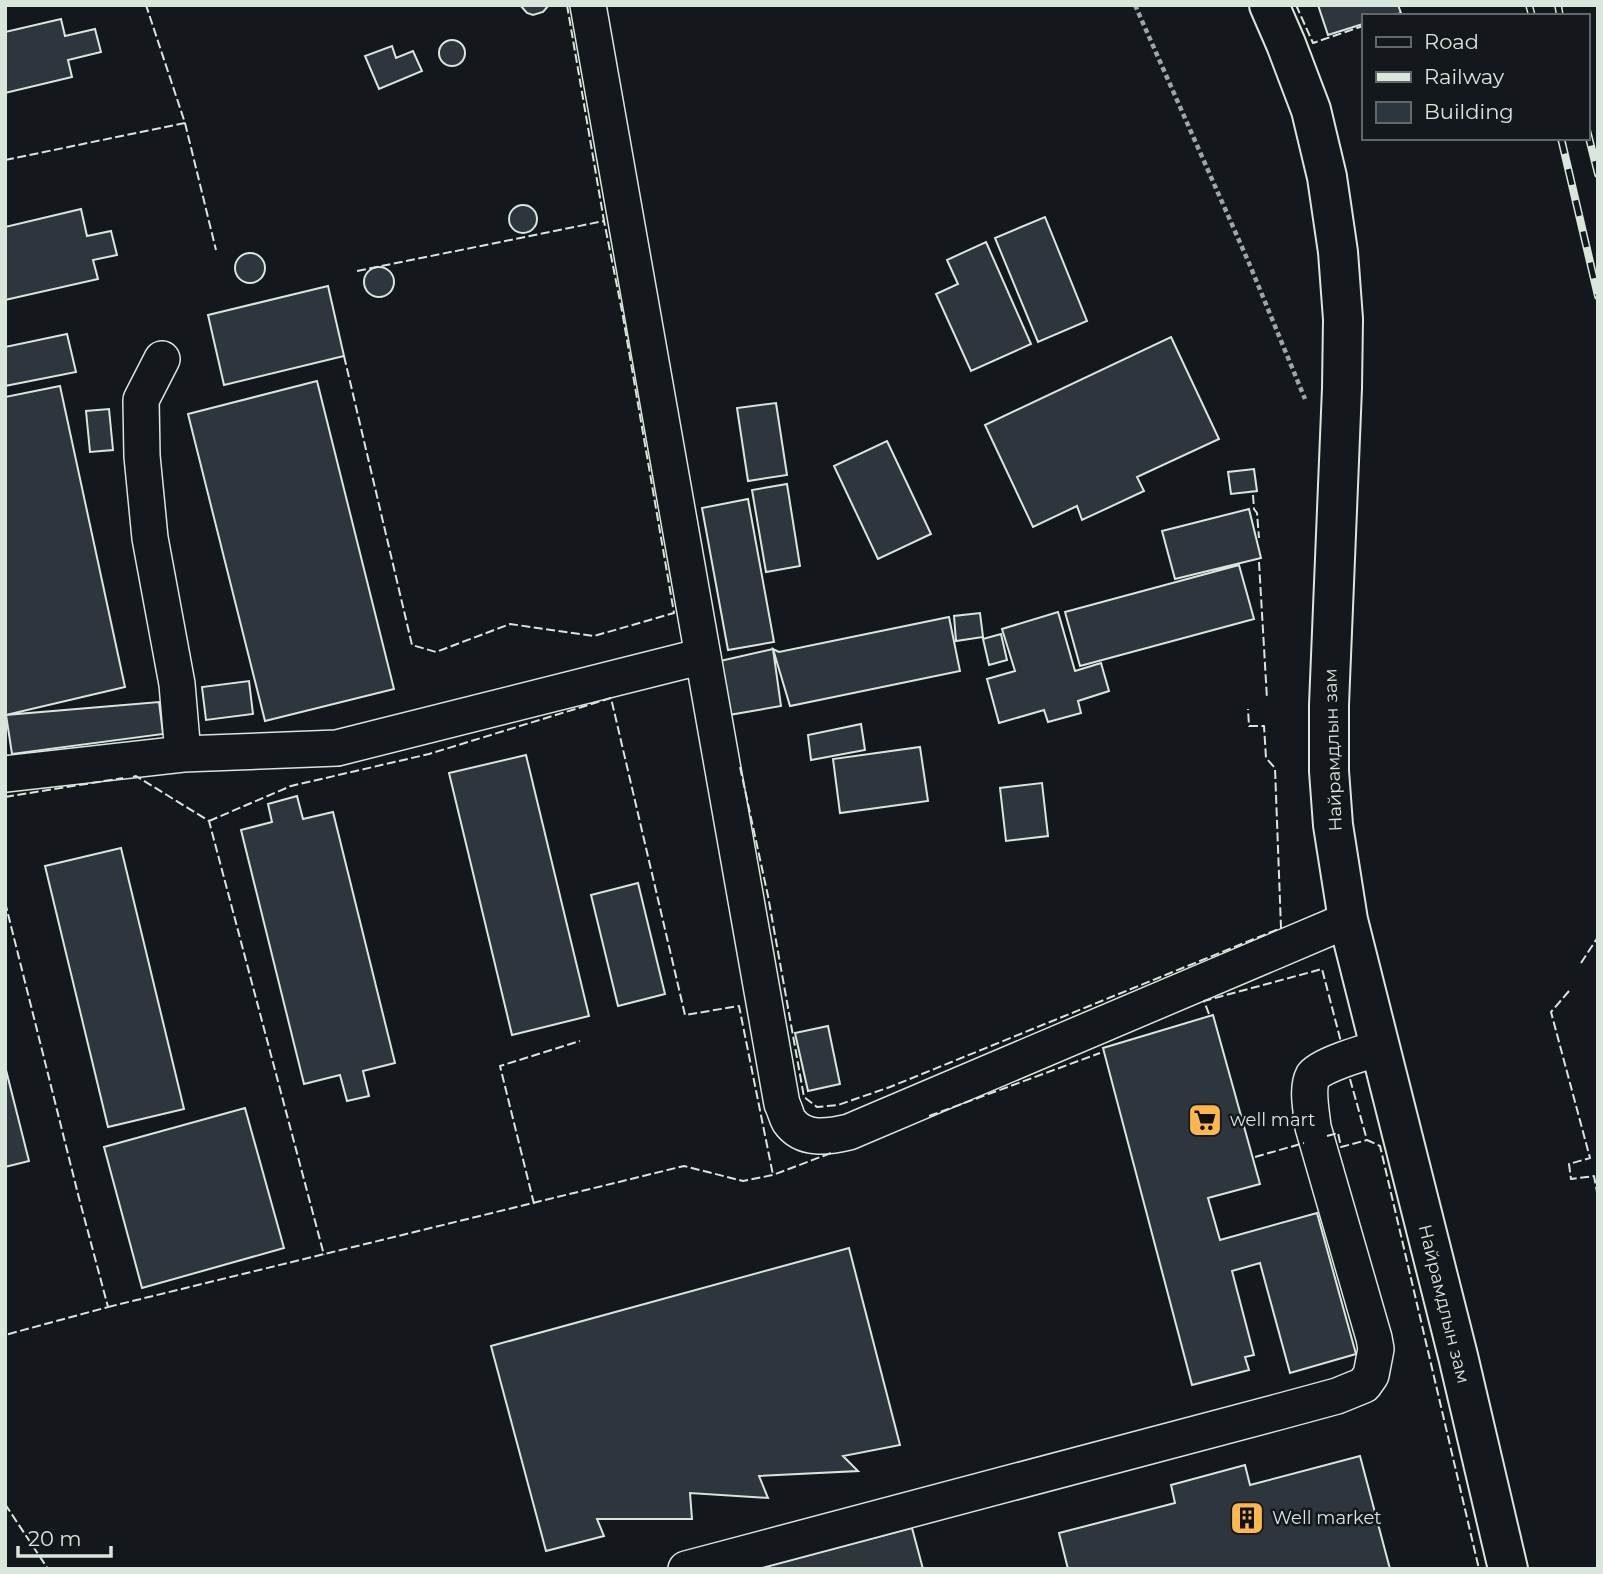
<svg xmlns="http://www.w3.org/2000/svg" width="1603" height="1574" font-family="Montserrat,sans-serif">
<rect width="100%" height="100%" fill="#14181c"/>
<!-- building -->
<path fill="#2c363c" stroke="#d8e6dc" stroke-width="2" d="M549 5 543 12 533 15 527 13 520 5Z
M1318 5H1398L1401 13 1391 16H1363V24L1328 35Z
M61 19 65 36 95 29 101 52 68 60 72 77 5 93V32Z
M439 53a13 13 0 1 1 26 0a13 13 0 1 1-26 0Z
M392 46 396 58 413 51 422 71 379 89 365 56Z
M509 219a14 14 0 1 1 28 0a14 14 0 1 1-28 0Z
M81 209 87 236 111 231 117 255 93 260 98 279 5 300V227Z
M1045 217 1087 321 1038 342 995 238Z
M986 242 1031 344 971 371 936 294 958 284 947 260Z
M235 268a15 15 0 1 1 30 0a15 15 0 1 1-30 0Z
M364 282a15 15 0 1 1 30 0a15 15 0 1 1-30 0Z
M328 286 344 356 224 385 208 315Z
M67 334 76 372 5 386V347Z
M1171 337 1219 439 1137 477 1144 491 1082 520 1077 506 1033 527 985 425Z
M317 381 394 689 265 721 188 414Z
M60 386 125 687 6 715 5 397Z
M776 403 787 475 748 481 737 408Z
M109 409 113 450 90 452 86 411Z
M887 441 931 534 878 559 834 466Z
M1254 469 1257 491 1231 494 1228 472Z
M787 484 800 566 766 572 752 490Z
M748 499 774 642 728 650 702 508Z
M1249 509 1261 558 1175 579 1162 531Z
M1239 565 1254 619 1080 666 1065 612Z
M1058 612 1075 671 1101 663 1109 691 1078 701 1081 713 1048 722 1044 710 999 723 987 679 1015 671 1002 629Z
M980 613 983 637 956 641 954 616Z
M949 617 960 671 790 706 773 649 779 652Z
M1001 634 1007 660 989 665 983 639Z
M773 649 781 706 729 715 720 661Z
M249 681 253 714 206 720 202 687Z
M159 702 163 734 12 754 6 715Z
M861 724 865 750 811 760 808 735Z
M920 747 928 801 840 813 833 759Z
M526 755 589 1016 512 1035 449 773Z
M1042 783 1048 836 1006 841 1000 788Z
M297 796 303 819 333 812 395 1063 363 1071 369 1096 347 1101 340 1075 304 1084 241 830 272 822 268 804Z
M121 848 184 1109 108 1127 45 866Z
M638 883 665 994 618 1006 591 895Z
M1213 1015 1260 1184 1208 1198 1220 1240 1317 1213 1356 1354 1290 1373 1260 1263 1232 1271 1254 1355 1245 1357 1249 1370 1192 1385 1103 1048Z
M828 1026 840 1084 808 1091 795 1033Z
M5 1066 29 1161 5 1167Z
M245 1108 284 1248 142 1288 104 1147Z
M849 1248 900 1445 843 1456 858 1471 759 1476 768 1498 690 1493 692 1519H597L604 1536 546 1551 491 1346Z
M1360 1456 1390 1569H1068L1059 1533 1175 1503 1171 1485 1245 1465 1250 1485Z
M912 1528 923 1569H758Z"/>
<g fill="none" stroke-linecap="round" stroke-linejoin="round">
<!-- minor casing -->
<g stroke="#d8e6dc" stroke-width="38">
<path id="minor" d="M588 5 782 1104C785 1109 786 1116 789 1121 803 1141 828 1137 849 1132L1348 920
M162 359 141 400 142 456 150 538 177 684 183 754
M5 774 183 754 337 748 703 656
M686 1569 1278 1412 1337 1396 1364 1385 1371 1375 1376 1349 1374 1338 1313 1127C1312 1114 1306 1089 1313 1076 1320 1065 1366 1052 1380 1048"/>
</g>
<!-- major casing -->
<g stroke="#d8e6dc" stroke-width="42">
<path id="major" d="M1269 5 1286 44 1311 110 1327 177 1338 252 1343 319 1342 388 1329 705V771L1333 825 1348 920 1458 1356 1508 1569"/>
</g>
<!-- path -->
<path stroke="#9da8a2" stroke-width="4.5" stroke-dasharray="5 3.5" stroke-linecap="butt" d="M1135 5 1249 263 1305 399"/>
<!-- minor -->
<use href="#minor" stroke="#14181c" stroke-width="35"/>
<!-- major -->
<use href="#major" stroke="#14181c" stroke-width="38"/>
<!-- rail casing -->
<g stroke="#d8e6dc" stroke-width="8">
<path id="rail" d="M1529 5 1532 16
M1558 5 1560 16
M1587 130 1598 174
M1561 138 1598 296"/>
</g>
<!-- rail -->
<use href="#rail" stroke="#14181c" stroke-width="5" stroke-dasharray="16" stroke-linecap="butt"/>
<!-- fence -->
<path stroke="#d8e6dc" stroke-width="2" stroke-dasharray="9 3.5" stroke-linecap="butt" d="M1296 5 1313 43 1363 26
M185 123 216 250
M5 160 185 123 146 5
M357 271 604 221 567 5
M344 356 412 645 436 652 510 624 594 636 674 613 622 311 604 221
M1253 495 1254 509 1257 513 1259 538
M1259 562 1267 699
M740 767 768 896 804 1097 817 1107 838 1105 890 1087 1281 928 1275 768 1266 758 1264 726H1249L1248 709
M133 777 136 776 209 821 324 1255
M5 797 123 778
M209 821 291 786 429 754 611 698 685 1015 739 1006 773 1175
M5 902 79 1198 108 1307 5 1335
M1581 963 1598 937
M1569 991 1551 1012 1590 1158 1569 1164 1571 1179 1594 1176 1598 1197
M1209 1014 1204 1001 1322 969 1341 1042
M1350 1079 1367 1140 1380 1146 1479 1569
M929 1116 1100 1053
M1327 1136 1338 1133 1341 1147 1367 1140
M1255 1157 1304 1143
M534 1204 500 1066 580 1041
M108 1307 684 1166 743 1181 773 1175 831 1153
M5 1504 48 1569"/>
</g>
<!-- icons -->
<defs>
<g id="supermarket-square" transform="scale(1.75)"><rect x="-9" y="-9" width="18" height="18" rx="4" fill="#ffb74d" stroke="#14181c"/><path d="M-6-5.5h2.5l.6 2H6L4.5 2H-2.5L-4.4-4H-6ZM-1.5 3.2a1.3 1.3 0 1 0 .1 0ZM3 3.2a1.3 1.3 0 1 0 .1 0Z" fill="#111"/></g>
<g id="building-square" transform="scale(1.75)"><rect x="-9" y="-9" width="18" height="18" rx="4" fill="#ffb74d" stroke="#14181c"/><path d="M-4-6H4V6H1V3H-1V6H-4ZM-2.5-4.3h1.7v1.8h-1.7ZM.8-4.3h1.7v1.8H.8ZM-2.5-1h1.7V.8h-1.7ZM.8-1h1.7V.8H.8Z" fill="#111"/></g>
</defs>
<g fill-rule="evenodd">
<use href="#supermarket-square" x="1205" y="1120"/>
<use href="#building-square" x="1247" y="1518"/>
</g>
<g text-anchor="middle" stroke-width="5" stroke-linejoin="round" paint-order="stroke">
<!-- street labels -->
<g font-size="18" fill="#d8e6dc" stroke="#14181c">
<text transform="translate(1333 750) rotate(-92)" y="6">Найрамдлын зам</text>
<text transform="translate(1444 1304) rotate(76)" y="6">Найрамдлын зам</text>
</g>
<!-- poi labels -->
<g font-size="18" fill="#d8e6dc" stroke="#14181c" text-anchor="start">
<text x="1230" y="1126">well mart</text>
<text x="1272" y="1524">Well market</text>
</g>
</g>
<!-- border -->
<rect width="1603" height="1574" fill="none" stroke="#d8e6dc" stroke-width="14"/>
<!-- legend -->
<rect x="1362" y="14" width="228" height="126" fill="#14181c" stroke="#626a69" stroke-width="2"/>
<rect x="1376" y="37" width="35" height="10" fill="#14181c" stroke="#626a69" stroke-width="2"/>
<text x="1424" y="49" font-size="21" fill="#d8e6dc">Road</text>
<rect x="1376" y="72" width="35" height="10" fill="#d8e6dc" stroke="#626a69" stroke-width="2"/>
<text x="1424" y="84" font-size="21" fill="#d8e6dc">Railway</text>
<rect x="1376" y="102" width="35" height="21" fill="#2c363c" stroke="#626a69" stroke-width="2"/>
<text x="1424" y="119" font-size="21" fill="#d8e6dc">Building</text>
<!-- scale -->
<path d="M18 1546v10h93v-10" fill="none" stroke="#d8e6dc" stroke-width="3.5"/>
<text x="28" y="1546" font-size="21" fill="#d8e6dc" stroke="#14181c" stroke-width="5" paint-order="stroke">20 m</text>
</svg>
